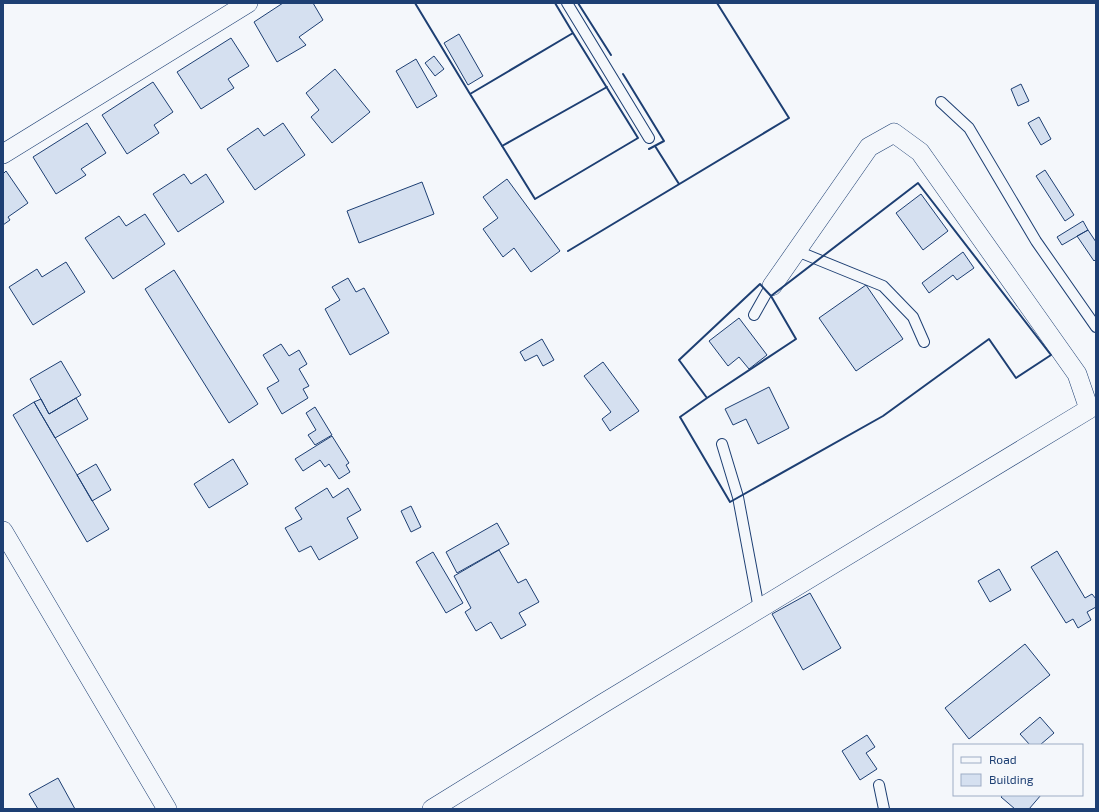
<svg xmlns="http://www.w3.org/2000/svg" width="1099" height="812" font-family="'Exo 2',sans-serif">
<rect width="100%" height="100%" fill="#f4f7fb"/>
<!-- building -->
<path fill="#d5e0f0" stroke="#1d3f73" d="M283 3H313L323 20 299 37 306 45 277 62 254 22Z
M459 34 483 76 468 85 444 43Z
M231 38 249 66 228 79 234 88 201 109 177 72Z
M434 56 444 69 435 76 425 63Z
M416 59 437 96 417 108 396 71Z
M335 69 370 112 332 143 311 117 319 110 306 93Z
M153 82 173 112 154 125 159 133 127 154 102 115Z
M1021 84 1029 101 1018 106 1011 89Z
M1039 117 1051 139 1041 145 1028 123Z
M87 123 106 153 81 169 86 175 56 194 33 157Z
M283 123 305 155 255 190 227 149 258 128 264 136Z
M1045 170 1074 215 1065 221 1036 176Z
M6 171 28 203 8 217 10 220 3 225V174Z
M184 174 191 184 206 174 224 202 178 232 153 194Z
M507 179 560 251 531 272 514 248 503 257 483 229 498 218 483 197Z
M422 182 434 214 359 243 347 211Z
M921 194 948 231 923 250 896 213Z
M145 214 165 244 113 279 85 238 119 216 126 226Z
M1083 221 1088 230 1062 245 1057 237Z
M1088 230 1096 242V259L1094 261 1077 236Z
M963 252 974 268 957 280 953 275 929 293 922 283Z
M66 262 85 292 33 325 9 287 37 269 42 277Z
M174 270 258 404 229 423 145 289Z
M348 278 356 292 364 288 389 333 350 355 325 309 340 300 332 287Z
M866 285 903 339 856 371 819 318Z
M739 318 767 355 749 369 739 357 728 366 709 341Z
M542 339 554 360 543 366 537 355 525 361 520 352Z
M281 344 289 356 299 350 307 364 299 369 309 386 303 389 308 398 282 414 267 388 279 381 263 355Z
M61 361 81 395 49 414 30 379Z
M603 362 639 411 610 431 602 419 611 412 584 376Z
M769 387 789 428 758 444 746 419 733 425 725 409Z
M76 398 88 419 55 438 34 402 41 399 49 414Z
M34 402 109 529 87 542 13 415Z
M315 407 332 435 315 445 308 435 316 430 306 413Z
M332 436 349 463 346 465 350 472 339 479 329 464 325 467 320 460 303 471 295 459Z
M233 459 248 484 209 508 194 484Z
M96 464 111 490 92 501 77 475Z
M327 488 333 498 348 488 361 510 347 518 358 538 319 560 311 546 299 552 285 528 302 519 295 508Z
M411 506 421 527 411 532 401 511Z
M497 523 509 544 457 573 446 552Z
M499 550 518 583 526 579 539 602 519 613 526 625 501 639 491 622 476 631 465 612 471 608 454 576Z
M1057 551 1085 598 1092 594 1096 599V607L1087 612 1091 620 1078 628 1073 619 1066 623 1031 567Z
M433 552 463 603 446 613 416 562Z
M999 569 1011 590 990 602 978 581Z
M810 593 841 648 803 670 772 614Z
M1025 644 1050 675 969 739 945 708Z
M1040 717 1054 733 1040 745H1030L1020 734Z
M867 735 875 747 866 753 877 769 860 780 842 751Z
M58 778 75 809H38L29 794Z
M1003 795H1041L1029 809H1015L1001 797Z"/>
<g fill="none" stroke-linecap="round" stroke-linejoin="round">
<!-- service casing -->
<g stroke="#1d3f73" stroke-width="12">
<path id="service" d="M567 3 649 138
M941 102 969 128 1036 241 1096 327
M797 251 883 286 913 317 924 342
M754 315 767 292 772 286
M722 444 738 497 759 609
M879 785 884 809"/>
</g>
<!-- minor casing -->
<g stroke="#1d3f73" stroke-width="20">
<path id="minor" d="M3 154 248 3
M3 531 167 809
M432 809 602 704 1089 409 1077 374 920 152 894 133 869 147 772 286"/>
</g>
<!-- service -->
<use href="#service" stroke="#f4f7fb" stroke-width="10"/>
<!-- minor -->
<use href="#minor" stroke="#f4f7fb" stroke-width="19"/>
<!-- wall -->
<path stroke="#1d3f73" stroke-width="2" d="M415 3 470 94
M555 3 573 33
M578 3 611 55
M573 33 638 138 535 199 470 94Z
M623 74 664 141 649 149
M502 146 607 87
M655 146 679 184
M918 183 1051 355 1016 378 989 339 883 416 730 502 680 417 707 398 679 360 760 284 771 296Z
M568 251 789 118 717 3
M707 398 796 339 771 296"/>
</g>
<!-- border -->
<rect width="1099" height="812" fill="none" stroke="#1d3f73" stroke-width="8"/>
<!-- legend -->
<rect x="953" y="744" width="130" height="52" fill="#f4f7fb" stroke="#9eadc5"/>
<rect x="961" y="757" width="20" height="6" fill="#f4f7fb" stroke="#9eadc5"/>
<text x="989" y="764" font-size="12" fill="#1d3f73">Road</text>
<rect x="961" y="774" width="20" height="12" fill="#d5e0f0" stroke="#9eadc5"/>
<text x="989" y="784" font-size="12" fill="#1d3f73">Building</text>
</svg>
